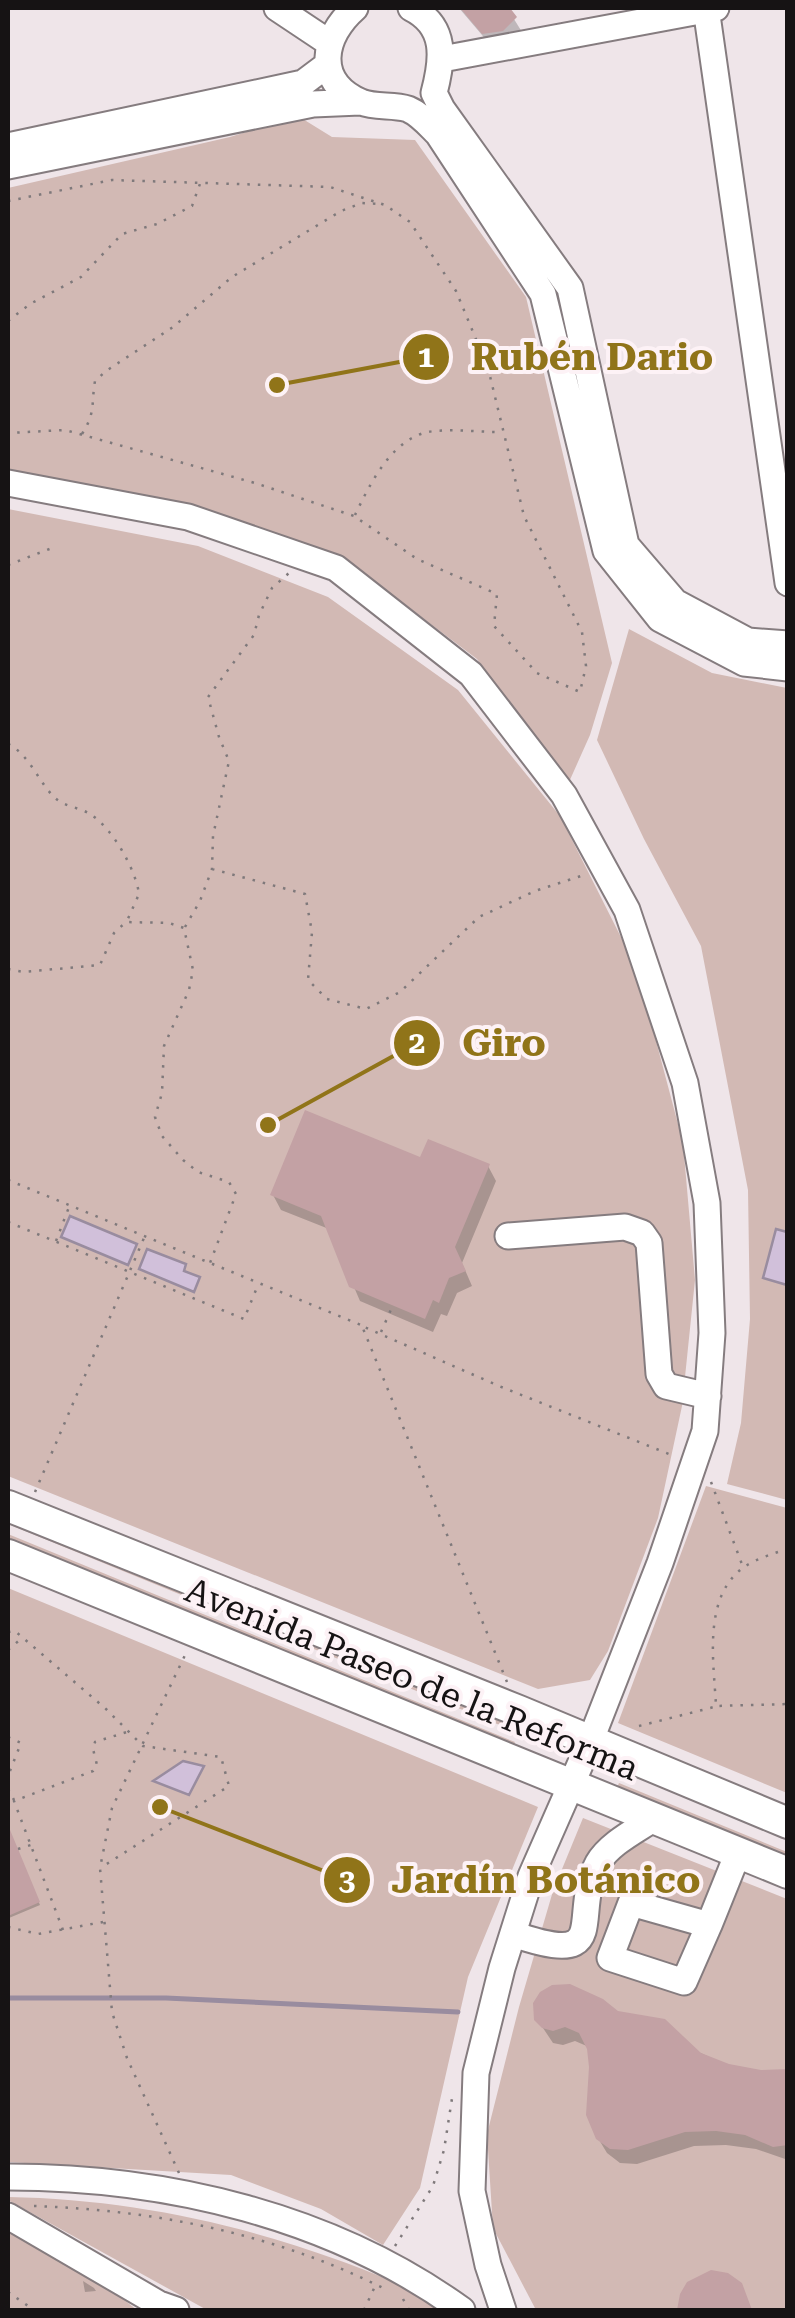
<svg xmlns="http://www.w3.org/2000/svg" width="795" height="2318" font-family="'Roboto Serif',serif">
<rect width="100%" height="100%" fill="#efe5e9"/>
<!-- green -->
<path fill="#d2b9b4" d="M298 116 332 137 415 140 526 297 612 663 590 735 569 782 477 659 339 555 190 507 8 472V188L230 137Z
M8 509 198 546 328 597 458 690 560 816 637 969 683 1143 695 1280 682 1406 658 1518 608 1651 590 1680 538 1689 8 1476Z
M629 629 712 673 787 688V1500L727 1484 741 1423 750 1319 748 1190 701 946 644 839 597 740Z
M706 1486 787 1508V1793L618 1723Z
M8 1516 523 1725 519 1733 8 1524Z
M8 1534 515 1742 512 1749 8 1543Z
M8 1588 538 1807 468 1977 420 2188 383 2245 321 2209 231 2175 8 2162Z
M619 1783 787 1852V1860L616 1790Z
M583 1818 787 1899 786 2310H536L493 2228 487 2134 519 2007 553 1891Z
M8 2197C122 2199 230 2221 338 2260 373 2273 412 2287 441 2310H207L8 2200Z
M8 2231 114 2292 137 2310H8Z"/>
<!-- water -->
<path fill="#d1c0da" stroke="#998c9f" stroke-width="2.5" d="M70 1216 137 1244 128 1265 61 1237Z
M776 1229 787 1232V1285L763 1278Z
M147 1249 186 1264 184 1271 200 1277 194 1292 139 1269Z
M183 1761 204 1766 189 1795 153 1781Z"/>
<!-- shadow -->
<path fill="#0003" d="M459 8H507L527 40 499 55Z
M422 1160 488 1166 496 1181 462 1263 472 1286 457 1293 447 1316 441 1314 433 1332 360 1301 329 1229 281 1210 273 1195Z
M8 1831 40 1905 9 1918 8 1916Z
M617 2013 728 2066 761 2072H788V2160L756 2149 726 2145 694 2146 637 2164 620 2163 607 2153 598 2138 589 2047 575 2041 563 2045 553 2043 537 2019Z
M83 2281 94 2288 96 2291 85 2292Z"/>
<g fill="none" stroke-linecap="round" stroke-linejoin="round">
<!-- stream -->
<path stroke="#998c9f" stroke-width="5" d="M8 1998H166L458 2012"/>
</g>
<!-- building -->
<path fill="#c3a1a4" d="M460 8H510L517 17 503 31 482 34Z
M305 1110 420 1157 428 1139 490 1164 455 1247 466 1271 449 1278 439 1303 433 1300 425 1319 349 1287 321 1216 270 1195Z
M8 1825 40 1902 8 1916Z
M570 1984 603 1999 618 2011 665 2019 701 2053 729 2064 761 2070 788 2069V2145L773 2147 745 2135 716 2131 685 2132 628 2150 610 2149 596 2139 586 2115 589 2067 587 2049 579 2033 565 2027 553 2031 542 2028 534 2020 533 2003 540 1992 552 1985Z
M711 2270 728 2273 742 2283 752 2310H677L680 2294 687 2282Z"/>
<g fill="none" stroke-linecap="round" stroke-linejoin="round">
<!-- minor casing -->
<g stroke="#857c7f" stroke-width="29">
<path id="minor" d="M277 8 328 42
M355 8C323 36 313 81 361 102 376 108 393 104 408 109 420 114 429 125 438 134L543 294 606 551 660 619 744 663 788 668
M411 8C447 26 443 59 434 93L442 109 570 288 626 545 675 602 748 641 788 644
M706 8 788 583
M442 59 716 8
M8 146 303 83 327 65
M8 166 313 104 360 102
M8 483 188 517 336 568 471 674 564 795 627 910 685 1083 707 1203 712 1333 705 1431 660 1563 590 1742 531 1876 502 1968 476 2073 472 2191 488 2265 503 2310
M508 1236 625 1227 642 1233 649 1243 659 1374 666 1386 708 1396
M631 1903 709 1925 684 1982 610 1958Z
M709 1925 738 1853
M513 1934C615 1969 569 1917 598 1863 609 1844 635 1831 653 1819
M8 2177C167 2177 332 2216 462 2310
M8 2216 159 2304 176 2310"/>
</g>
<!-- major casing -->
<g stroke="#857c7f" stroke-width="34">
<path id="major" d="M8 1506 519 1711 788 1823
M8 1555 788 1873"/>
</g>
<!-- path -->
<path stroke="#7f797b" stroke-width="2.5" stroke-dasharray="2.5 8" stroke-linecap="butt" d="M8 201 112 180 330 187 385 205 410 222 456 291 488 368 524 516 582 632 586 666 580 692 537 673 494 626 497 594 417 559 354 516 255 483 65 430 8 433
M8 321 30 304 81 277 122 234 157 224 192 206 201 181
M82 434C96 412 91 404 95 381L106 371 173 327 232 277 341 211 362 203 381 204
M355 515C371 482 394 434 435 431 457 429 479 432 500 432
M8 565 52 548
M8 744C29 754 38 781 54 797 64 807 79 807 90 814 112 827 136 870 139 894L127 921
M212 869 305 894 312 932 308 980 327 999 366 1009 400 992 479 917 535 891 581 876
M185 927 200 901 212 869 213 836 229 761 219 737 208 697 254 635 259 615 272 588 289 573
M8 969 23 972 100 965 114 933 126 922 169 923 184 928 193 970 189 990 164 1046 162 1093 155 1117 162 1136 183 1160 198 1172 229 1182 236 1194 210 1263
M8 1180 361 1325
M8 1222 244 1319 258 1285
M56 1241 69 1207
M381 1332 393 1305
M711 1482 743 1567
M35 1492 144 1238
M788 1549C774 1553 756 1559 744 1567 702 1597 714 1663 716 1706L788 1704
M8 1632 15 1631 106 1709 143 1746 221 1757 229 1786 102 1867
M8 1650 22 1638
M507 1682 362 1326 499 1386 674 1456
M639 1726 714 1707
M8 1737 21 1743 8 1776
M8 1789 14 1800
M18 1849 31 1845
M8 1927 38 1934 103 1922
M63 1930 14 1801 93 1771 97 1765 93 1749 95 1742 127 1732
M179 2173 127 2058 112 2012 100 1868 112 1808 186 1653
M34 2206C155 2210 275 2234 383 2288
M395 2246 433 2186 444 2150 453 2092
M8 2292 34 2310
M403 2299 409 2310
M364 2310 376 2284"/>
<!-- minor -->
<use href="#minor" stroke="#fff" stroke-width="25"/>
<!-- major -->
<use href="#major" stroke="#fff" stroke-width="30"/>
</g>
<g text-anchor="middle" stroke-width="8" stroke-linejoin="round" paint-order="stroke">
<!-- street labels -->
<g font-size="35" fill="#161314" stroke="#fdf2f6">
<text transform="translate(412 1679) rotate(22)" y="12">Avenida Paseo de la Reforma</text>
</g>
</g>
<!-- callouts -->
<path fill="none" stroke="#907419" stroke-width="4" d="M277 385L426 357M268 1125L417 1043M160 1807L347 1880"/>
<g fill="#907419" stroke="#fdf2f6" stroke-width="4">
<circle cx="277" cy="385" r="10"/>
<circle cx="268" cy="1125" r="10"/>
<circle cx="160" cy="1807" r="10"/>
<circle cx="426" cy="357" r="25"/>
<circle cx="417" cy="1043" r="25"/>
<circle cx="347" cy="1880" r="25"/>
</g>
<g font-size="30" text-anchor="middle" font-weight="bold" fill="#fff">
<text x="426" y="367">1</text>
<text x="417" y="1053">2</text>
<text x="347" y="1890">3</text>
</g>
<g font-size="38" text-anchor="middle" font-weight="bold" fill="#907419" stroke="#fdf2f6" stroke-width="8" stroke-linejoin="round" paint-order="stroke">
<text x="592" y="370">Rubén Dario</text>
<text x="504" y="1056">Giro</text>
<text x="546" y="1893">Jardín Botánico</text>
</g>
<!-- border -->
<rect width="795" height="2318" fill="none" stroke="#161314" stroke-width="20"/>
</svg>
